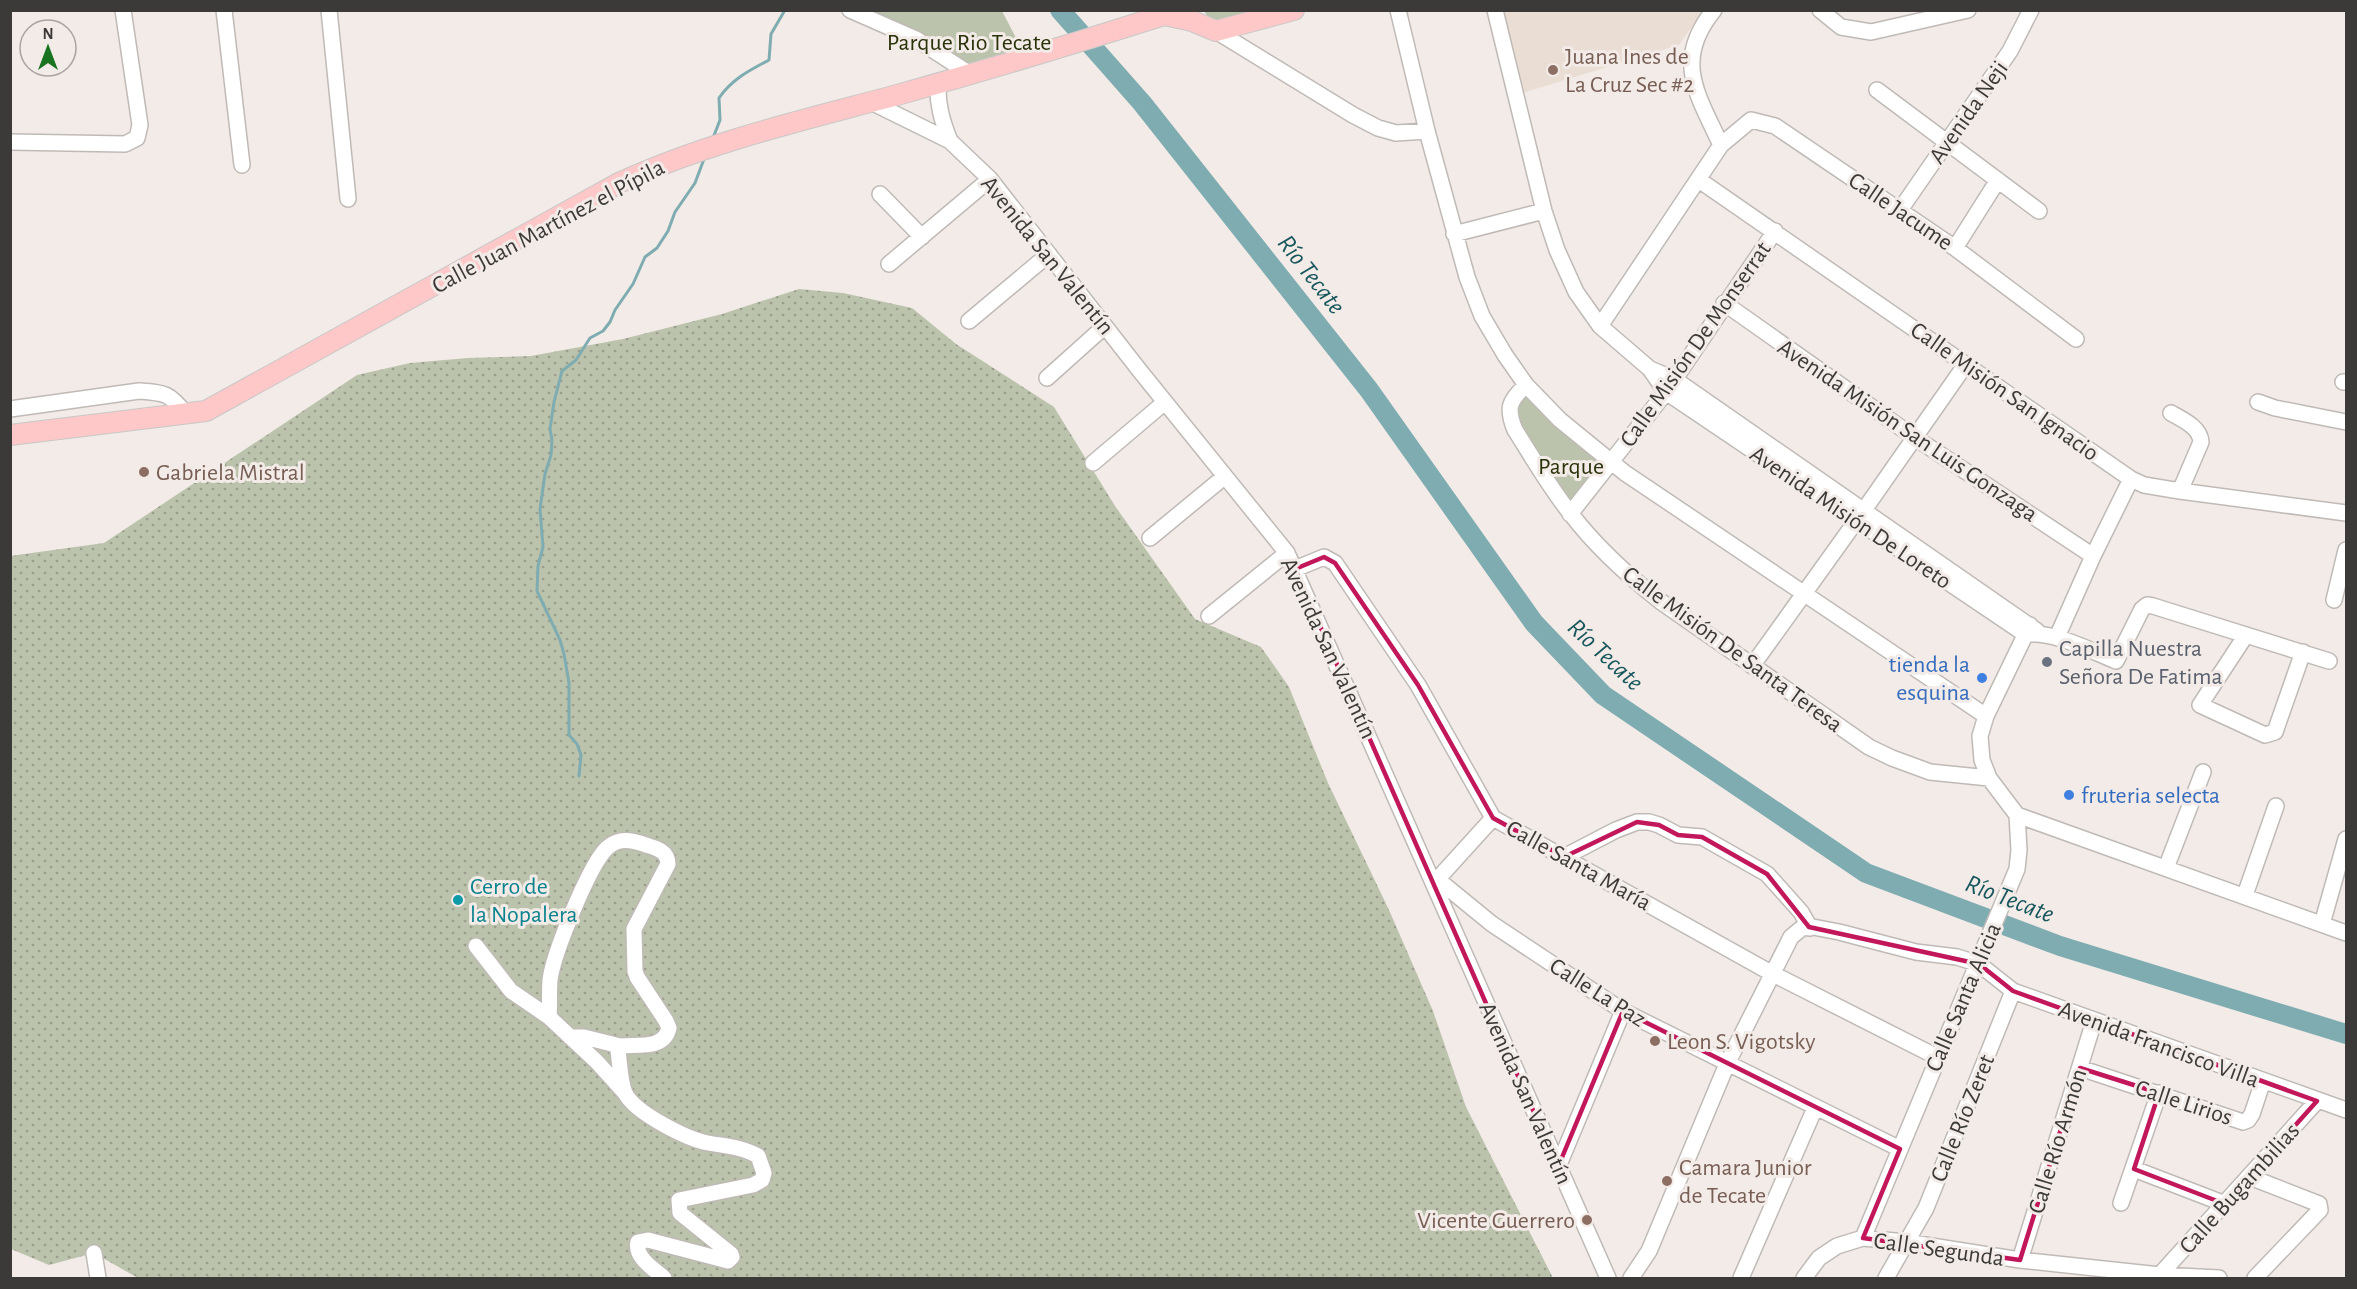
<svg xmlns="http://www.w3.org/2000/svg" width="2357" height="1289" font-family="'Alegreya Sans',sans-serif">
<defs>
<pattern id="grass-dots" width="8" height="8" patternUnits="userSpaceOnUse" patternTransform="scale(1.5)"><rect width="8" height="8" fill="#bcc3ac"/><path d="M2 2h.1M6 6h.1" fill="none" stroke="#9a9f8d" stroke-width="1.8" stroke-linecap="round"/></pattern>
</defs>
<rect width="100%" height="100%" fill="#f2ebe7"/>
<!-- built -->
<path fill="#eaddd4" d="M1493 11H1703L1679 45 1516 95Z"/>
<!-- grass -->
<path fill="url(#grass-dots)" d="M799 289 843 293 912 308 956 344 1054 407 1115 506 1195 619 1261 647 1289 687 1328 783 1389 910 1433 1011 1466 1107 1553 1278H138L94 1253 49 1265 11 1249 10 556 104 543 357 375 410 363 468 358 531 356 623 339 722 314Z"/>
<!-- park -->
<path fill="#bcc3ac" d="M840 11H1002L1026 57 962 76 883 27Z
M1204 11H1273L1214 26Z
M1529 390 1611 463 1572 515 1504 406Z"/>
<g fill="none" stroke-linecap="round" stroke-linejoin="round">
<!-- stream -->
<path stroke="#7facb1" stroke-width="3" d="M713 138 720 120 719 98C732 79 750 70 769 60L771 34 785 10
M579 776 581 755 577 744 569 735V683L564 654 560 640 537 591 538 566 543 547 540 509 545 474 551 455 552 440 550 429 554 402 562 371 576 360 590 338 603 331 610 322 615 310 633 284 645 257 657 248 668 231 675 212 695 183 704 159"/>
<!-- river -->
<path stroke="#7facb1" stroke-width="20" d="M1060 10 1142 103 1369 390 1534 623 1603 695 1866 873 2060 946 2346 1034"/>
<!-- minor casing -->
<g stroke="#c0bab6" stroke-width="18">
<path id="minor" d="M224 10 242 165
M329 10 348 199
M850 10 916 39 970 74
M1398 10 1427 131 1467 277 1482 316 1505 355 1526 385 1560 420 1625 473 1986 716
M1495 10 1544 211 1557 250 1576 292 1600 326 1650 369 1666 392 2025 634C2056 632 2087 649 2116 661L2142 609 2147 605 2153 606 2329 661
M1820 10 1841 27 1871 32 1968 10
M1216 31 1353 115 1378 128 1396 133 1427 131
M938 83C937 104 942 121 950 141
M1877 90 2039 211
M871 102 950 141 990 179 1140 371 1287 553 1608 1278
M10 142 125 144 137 138 140 125 123 10
M1721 145 1751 120 1775 126 1955 248 2076 339
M1699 180 2131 479 2144 485 2180 491 2346 513
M880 194 922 237
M1900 210 2010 51 2031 10
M1454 234 1544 211
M1955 248 1998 180
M889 264 990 179
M1724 303 1914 437 2093 556
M969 321 1049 254
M1600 326 1721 145C1697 94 1673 60 1714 10
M1650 369 1674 379 2037 631
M1047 378 1105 326
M2343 382H2346
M1526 385C1509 401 1506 408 1515 430 1533 458 1550 488 1571 514 1597 548 1627 575 1660 601L1869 747 1892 758 1930 772 1989 778
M2258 402 2275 408 2346 422
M10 409 139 391C166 393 169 393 186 414
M2171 413C2183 420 2200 427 2201 442L2180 491
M1093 463 1165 402
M1570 514 1666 392 1775 231
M1150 538 1224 477
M1295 569 1324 557 1335 563 1418 685 1493 818 1773 974 1937 1057
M2334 600 2346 550
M1209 616 1287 553
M2246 635 2200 705 2265 735 2275 732 2303 652
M2057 637 2093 556 2131 479
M1752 666 1864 510 1966 364
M2017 815 2346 933
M1564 857 1616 830 1637 822H1649L1659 825 1678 835 1702 837 1767 874 1801 912 1810 928
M2166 868 2203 772
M1437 879 1492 924 1623 1011 1900 1149
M1434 883 1493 818
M2245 895 2276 806
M2322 924 2346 839
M476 946 511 991 549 1017 597 1062 625 1093
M549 1017C550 1005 549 992 550 980 553 955 589 865 607 848 619 837 632 840 646 845 656 848 668 851 668 864L634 929 635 971 637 977 666 1021 669 1028C664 1050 638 1044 620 1046L618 1051C620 1064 620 1081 625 1093 635 1113 687 1139 708 1143 725 1146 743 1147 758 1156L764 1173 762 1180 753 1185 679 1200 680 1213 731 1254 732 1257 728 1261 648 1240 638 1242C634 1257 654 1269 664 1278
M570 1037H584L620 1046
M2080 1068 2243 1122 2248 1120 2252 1114 2263 1081
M1558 1167 1623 1011
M2134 1169 2225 1204
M2250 1177 2319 1204 2320 1210 2255 1278
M2121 1203 2159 1093
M1863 1238 2017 869 2019 850 2017 815 1989 778 1982 760 1980 736 1986 716 2030 625
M94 1253 98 1278
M2020 1260 2094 1021
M1631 1278 1649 1251 1727 1064 1791 937 1802 928 1813 927 1839 932 1916 952 1957 957 1979 964 2013 991 2346 1110
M1741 1278 1815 1108
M1804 1278 1819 1258 1837 1246 1863 1238 1906 1242 2020 1260 2160 1275 2219 1278
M1886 1278 1926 1208 2013 991
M2157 1278 2317 1101"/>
</g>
<!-- major casing -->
<g stroke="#c8c8c7" stroke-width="22">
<path id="major" d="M10 435 206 411 619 183C708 142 804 120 897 95 987 70 1076 43 1164 15L1192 21 1216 31 1294 10"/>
</g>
<!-- minor -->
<use href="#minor" stroke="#fff" stroke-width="15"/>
<!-- major -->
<use href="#major" stroke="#fec8c9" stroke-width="20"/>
</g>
<!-- marked area -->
<path fill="none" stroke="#c2185b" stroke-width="4.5" stroke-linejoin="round" d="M1324 557 1335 563 1418 685 1493 818 1564 857 1637 822 1659 825 1678 835 1702 837 1767 874 1809 927 1979 964 2013 991 2317 1101 2225 1204 2134 1169 2159 1093 2080 1068 2020 1260 1863 1238 1900 1149 1623 1011 1558 1167 1295 569Z"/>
<!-- markers -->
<g fill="#8d6e63" stroke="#f2ebe7" stroke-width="2">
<circle cx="1553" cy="70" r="6"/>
<circle cx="144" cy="472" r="6"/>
<circle cx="1655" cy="1041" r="6"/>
<circle cx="1667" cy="1181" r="6"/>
<circle cx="1587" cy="1220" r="6"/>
</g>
<circle fill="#6b7280" stroke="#f2ebe7" stroke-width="2" cx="2047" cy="662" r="6"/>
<g fill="#3f7fe0" stroke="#f2ebe7" stroke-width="2">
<circle cx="1982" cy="678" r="6"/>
<circle cx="2069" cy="795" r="6"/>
</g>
<circle fill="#0f9aa8" stroke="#f2ebe7" stroke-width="2" cx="458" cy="900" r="6"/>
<g text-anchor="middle" stroke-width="6" stroke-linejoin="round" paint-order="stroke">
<!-- park labels -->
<g font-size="24" fill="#2a3209" stroke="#f2ebe7">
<text x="969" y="50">Parque Rio Tecate</text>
<text x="1571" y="474">Parque</text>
</g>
<!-- education labels -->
<g font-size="24" fill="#785e54" stroke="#f2ebe7" text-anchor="start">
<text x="1565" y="64">Juana Ines de<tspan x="1565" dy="28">La Cruz Sec #2</tspan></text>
<text x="156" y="480">Gabriela Mistral</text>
<text x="1667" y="1049">Leon S. Vigotsky</text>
<text x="1679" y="1175">Camara Junior<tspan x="1679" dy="28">de Tecate</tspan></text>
<text x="1575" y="1228" text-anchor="end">Vicente Guerrero</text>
</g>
<!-- street labels -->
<g font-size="24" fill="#3c3a38" stroke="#f2ebe7">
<text transform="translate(1968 112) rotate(-55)" y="8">Avenida Neji</text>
<text transform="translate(1901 211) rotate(34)" y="8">Calle Jacume</text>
<text transform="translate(548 226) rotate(-28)" y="8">Calle Juan Martínez el Pípila</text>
<text transform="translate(1048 255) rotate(51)" y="8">Avenida San Valentín</text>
<text transform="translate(1695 344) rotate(-55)" y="8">Calle Misión De Monserrat</text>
<text transform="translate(2005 391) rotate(35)" y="8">Calle Misión San Ignacio</text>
<text transform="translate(1908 430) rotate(34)" y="8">Avenida Misión San Luis Gonzaga</text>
<text transform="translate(1851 517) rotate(34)" y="8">Avenida Misión De Loreto</text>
<text transform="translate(1329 648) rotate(65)" y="8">Avenida San Valentín</text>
<text transform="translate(1733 649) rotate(36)" y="8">Calle Misión De Santa Teresa</text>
<text transform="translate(1579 865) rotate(29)" y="8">Calle Santa María</text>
<text transform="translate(1598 992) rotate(32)" y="8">Calle La Paz</text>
<text transform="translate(1963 997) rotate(-67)" y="8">Calle Santa Alicia</text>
<text transform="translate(2159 1044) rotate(20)" y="8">Avenida Francisco Villa</text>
<text transform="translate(1526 1093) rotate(66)" y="8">Avenida San Valentín</text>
<text transform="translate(2184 1102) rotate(18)" y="8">Calle Lirios</text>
<text transform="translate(1962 1118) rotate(-68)" y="8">Calle Río Zeret</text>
<text transform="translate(2057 1141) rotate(-73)" y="8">Calle Río Armón</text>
<text transform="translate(2239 1188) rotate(-48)" y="8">Calle Bugambilias</text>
<text transform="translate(1939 1249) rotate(8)" y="8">Calle Segunda</text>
</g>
<!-- worship labels -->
<g font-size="24" fill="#5b616d" stroke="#f2ebe7" text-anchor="start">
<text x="2059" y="656">Capilla Nuestra<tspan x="2059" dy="28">Señora De Fatima</tspan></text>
</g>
<!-- shop labels -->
<g font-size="24" fill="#366cbe" stroke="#f2ebe7" text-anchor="end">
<text x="1970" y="672">tienda la<tspan x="1970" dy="28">esquina</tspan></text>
<text x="2081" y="803" text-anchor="start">fruteria selecta</text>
</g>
<!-- culture labels -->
<g font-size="24" fill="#0d838f" stroke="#f2ebe7" text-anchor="start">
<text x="470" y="894">Cerro de<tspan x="470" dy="28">la Nopalera</tspan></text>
</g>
<!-- water labels -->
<g font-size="26" font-style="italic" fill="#17565c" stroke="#f2ebe7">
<text transform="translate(1312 274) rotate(52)" y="9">Río Tecate</text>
<text transform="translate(1606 654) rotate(43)" y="9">Río Tecate</text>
<text transform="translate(2010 898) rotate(21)" y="9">Río Tecate</text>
</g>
</g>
<!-- border -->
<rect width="2357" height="1289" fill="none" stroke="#3c3a38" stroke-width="24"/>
<!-- north arrow -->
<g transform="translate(48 48)"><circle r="28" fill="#f2ebe7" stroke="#a9a4a1" stroke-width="1.5"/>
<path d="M0-4.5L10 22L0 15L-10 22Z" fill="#1a7320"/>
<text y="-9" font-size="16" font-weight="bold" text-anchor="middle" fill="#3c3a38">N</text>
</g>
</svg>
